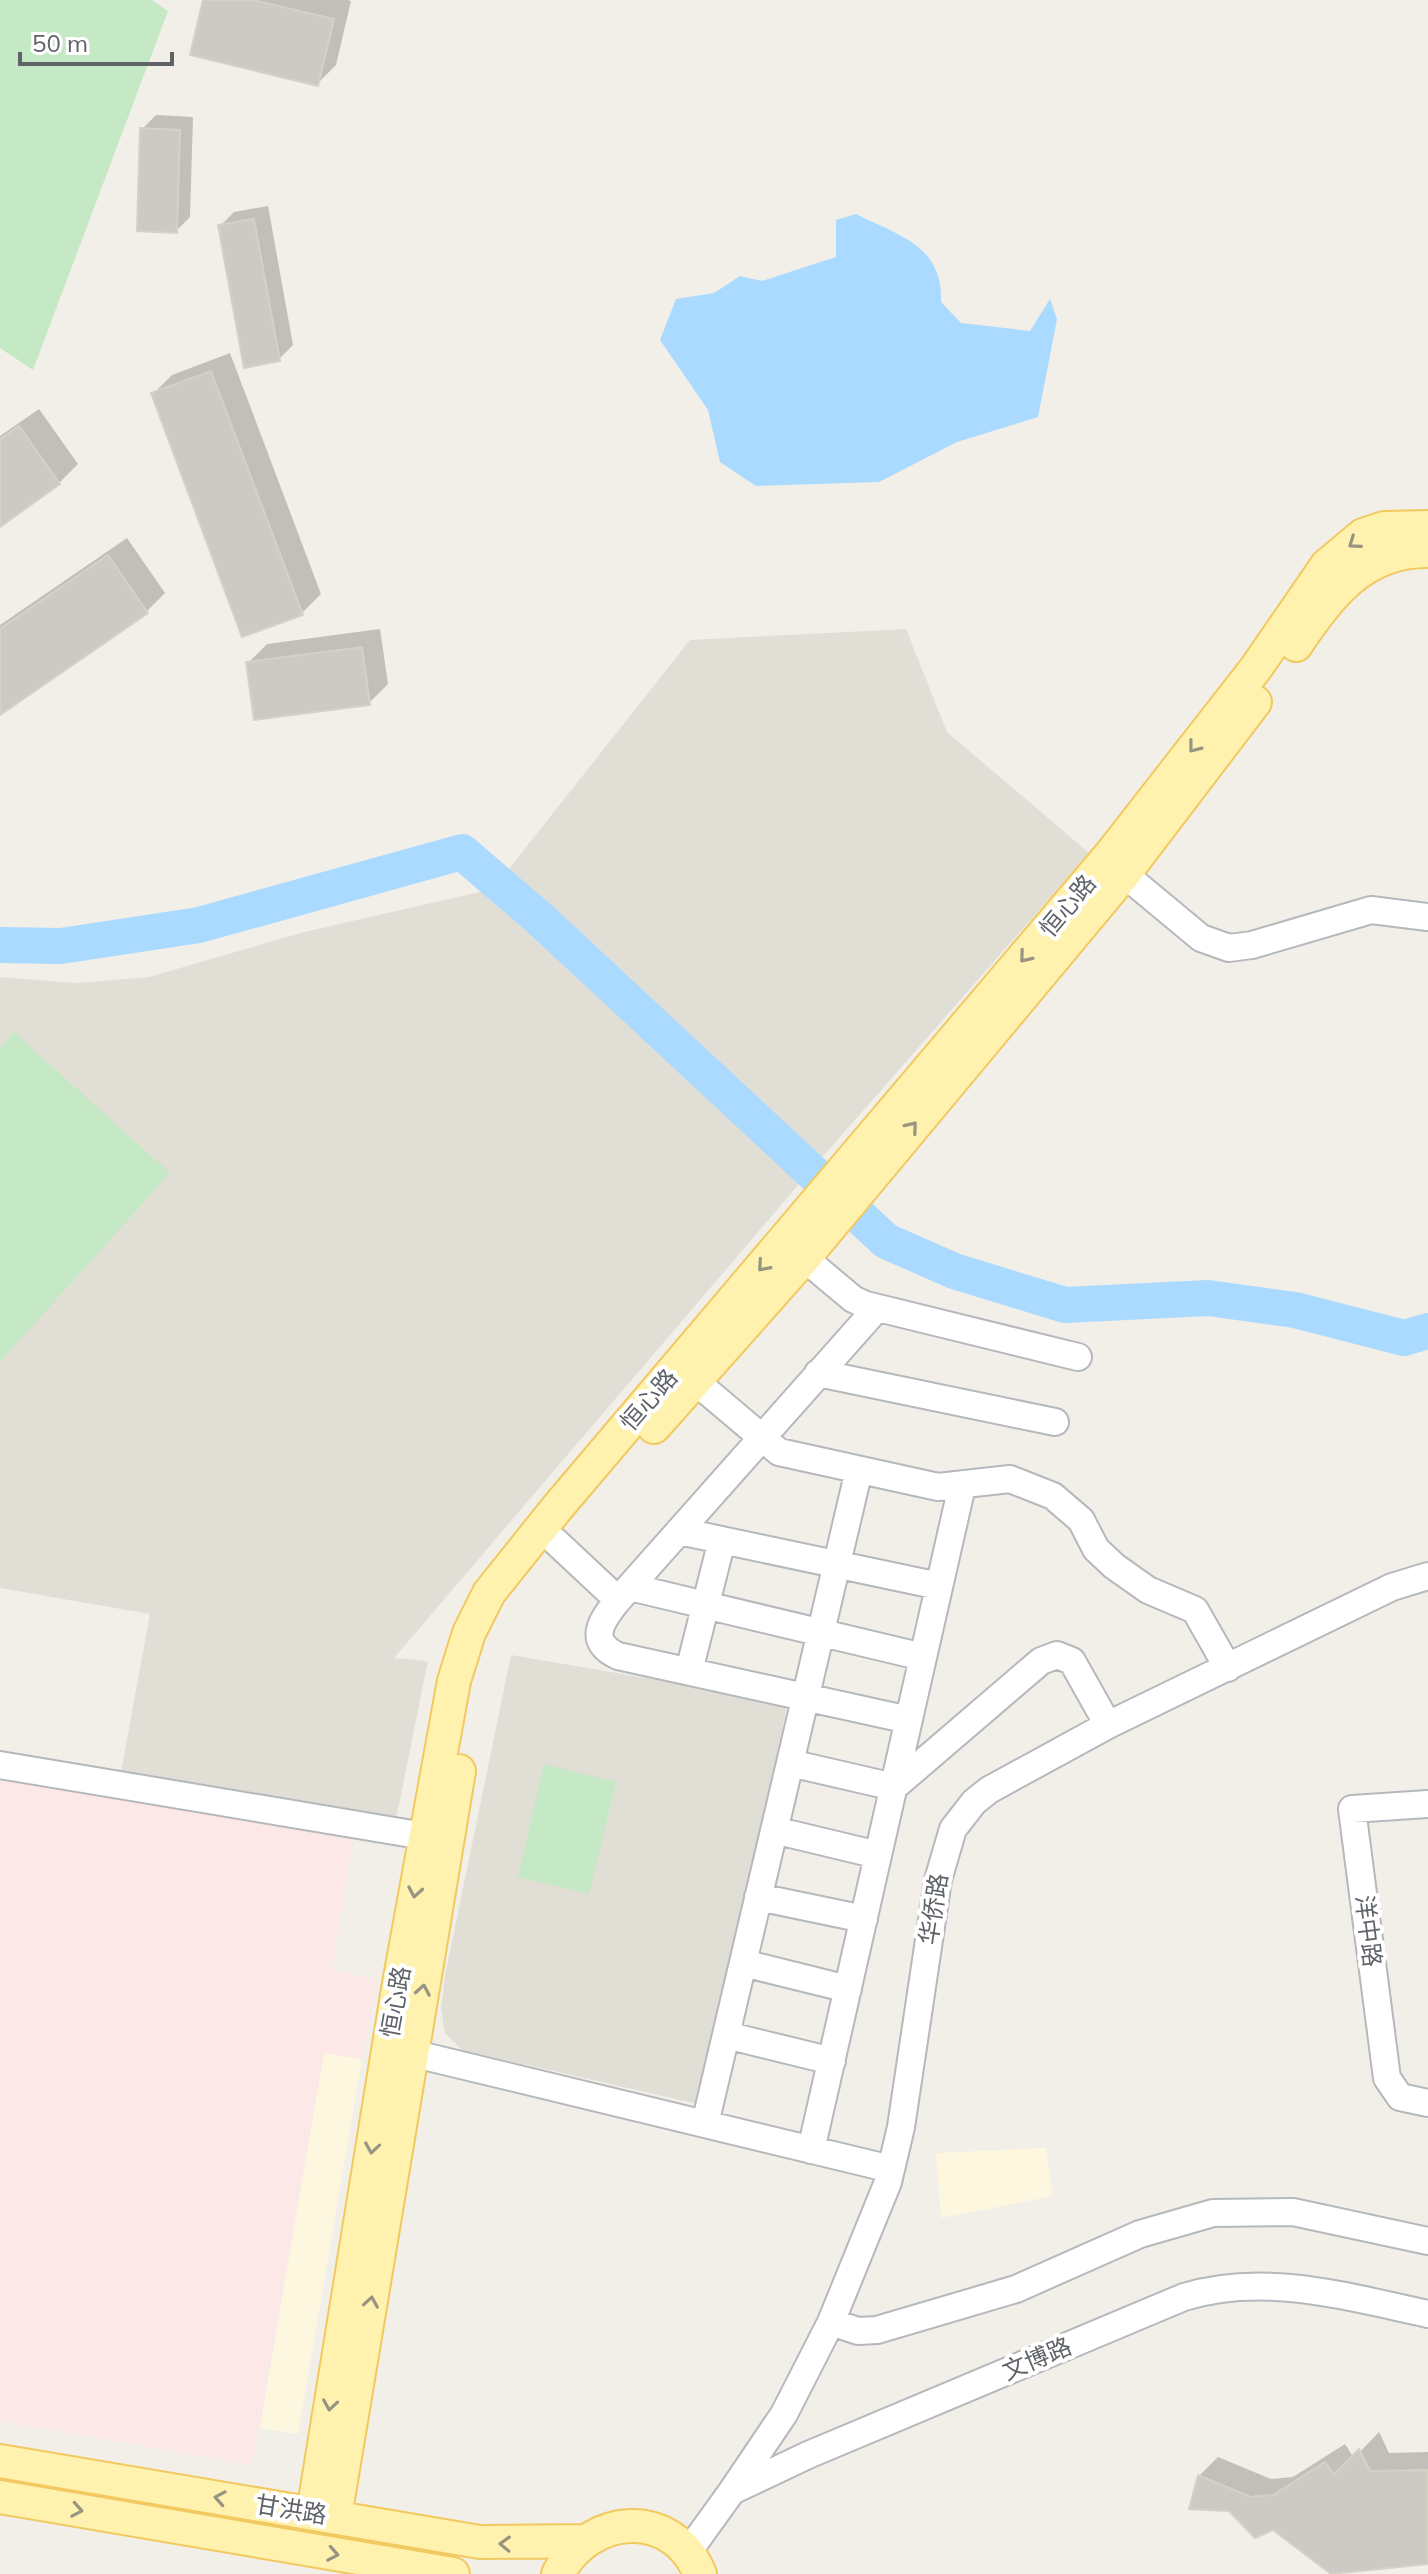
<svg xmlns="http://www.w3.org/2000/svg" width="1428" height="2574" font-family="Mulish,'Noto Sans SC',sans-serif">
<rect width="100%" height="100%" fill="#f1efe8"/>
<!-- commercial -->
<path fill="#fef7e0" d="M324 2052 362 2059 298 2434 260 2428Z
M1046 2148 1053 2196 941 2218 936 2153Z"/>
<!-- education -->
<path fill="#e1ded6" d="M906 629 947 732 1089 853 811 1170 394 1658 428 1661 395 1824 121 1772 150 1614 0 1588V977L77 983 149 977 304 932 493 889 690 640Z
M511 1655 788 1702 702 2105 462 2050 445 2033 441 2008 445 1976Z"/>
<!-- medical -->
<path fill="#fce8e6" d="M0 1777 353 1839 332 1970 378 1980 362 2059 324 2053 252 2465 0 2421Z"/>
<!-- green -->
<path fill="#c5e8c5" d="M0 0H152L168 11 33 370 0 348Z
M14 1032 170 1173 0 1362V1048Z
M544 1764 616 1782 589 1894 518 1877Z"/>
<!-- water -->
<path fill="#aadaff" d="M856 214C899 236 943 245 941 302L961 323 1030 331 1050 299 1057 319 1038 417 957 442 879 482 756 486 720 462 708 410 660 340 676 299 714 293 740 276 762 281 836 257V220Z"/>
<!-- shadow -->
<path fill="#0003" d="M205 0H348L351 1 336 65 317 84Z
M156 115 193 117 190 217 176 231 142 129Z
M268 206 293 345 279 359 220 226 234 212Z
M230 353 321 594 302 613 153 394 172 375Z
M39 409 78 464 59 483 0 524V436Z
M127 538 165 593 146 612 0 712V625Z
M380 629 388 684 369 703 248 663 267 644Z
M1379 2432 1389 2453 1428 2452V2559L1332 2573 1199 2476 1218 2457 1271 2479 1293 2477 1345 2444 1354 2458Z"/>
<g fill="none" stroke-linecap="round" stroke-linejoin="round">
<!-- river -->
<path stroke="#aadaff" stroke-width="36" d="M0 945 61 946 199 925 462 852 539 918 886 1241 954 1271 1065 1305 1208 1298 1295 1310 1404 1338 1428 1331"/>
</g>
<!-- building -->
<path fill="#cccac5" stroke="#d6d1c6" stroke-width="2" d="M203 0H253L334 19 318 86 190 55Z
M140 128 180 130 177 233 137 231Z
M254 219 280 361 244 368 218 225Z
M211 371 303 615 242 637 151 393Z
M19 426 60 484 0 527V439Z
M108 555 148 613 0 715V629Z
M362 647 370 705 254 720 246 662Z
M1359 2449 1370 2471 1428 2470V2564L1331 2574 1273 2530 1255 2538 1229 2511 1189 2509 1198 2475 1251 2497 1273 2495 1325 2462 1334 2474Z"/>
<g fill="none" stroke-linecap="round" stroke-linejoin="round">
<!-- minor casing -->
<g stroke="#b5b8bc" stroke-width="30">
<path id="minor" d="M1124 874 1201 938 1229 948 1252 945 1371 910 1428 917
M804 1258 853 1299 866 1305 1078 1357
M877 1308 618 1600C602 1620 586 1641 618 1656L909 1720
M818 1373 1055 1422
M695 1381 779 1452 938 1487 1010 1479 1053 1496 1081 1520 1096 1549 1114 1566 1148 1590 1195 1610 1228 1668
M679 1531 939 1586
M555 1541 618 1600
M630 1587 923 1657
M689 1671 722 1540
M790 1763 894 1787 1041 1661 1057 1655 1072 1661 1108 1725
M0 1765 442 1839
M1428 1804 1352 1809 1387 2078 1400 2097 1428 2103
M774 1830 878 1855
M758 1897 864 1919
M743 1963 848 1989
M726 2035 832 2061
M411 2053 891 2169
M705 2124 859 1470
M811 2150 962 1486
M831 2322 858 2331 877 2330 1016 2289 1140 2234 1213 2213 1293 2212 1428 2241
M732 2491 784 2414 831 2322 888 2182 901 2127 938 1880 953 1829 974 1802 989 1790 1108 1725 1392 1587 1428 1576
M688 2552 732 2491 808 2455 1184 2297C1265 2272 1348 2297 1428 2314"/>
</g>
<!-- major casing -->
<g stroke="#f2c960" stroke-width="36">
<path id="major" d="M1296 645C1329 595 1364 550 1428 551
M654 1427 804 1258 1124 874 1255 702
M0 2461 480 2542 583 2541
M0 2497 453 2574
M313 2513 398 1989 454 1681 469 1633 489 1593 557 1508 1111 854 1256 668 1327 565 1363 535 1384 528 1428 527
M335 2517 459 1771
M558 2574C589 2514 672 2506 700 2574"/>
</g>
<!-- minor -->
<use href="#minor" stroke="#fff" stroke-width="26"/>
<!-- major -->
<use href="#major" stroke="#fff2af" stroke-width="32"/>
</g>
<!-- one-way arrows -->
<defs><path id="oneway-chevron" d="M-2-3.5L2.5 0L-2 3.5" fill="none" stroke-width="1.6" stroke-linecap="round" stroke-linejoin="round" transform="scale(2)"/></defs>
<g stroke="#979581">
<use href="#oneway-chevron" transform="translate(1354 543) rotate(145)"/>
<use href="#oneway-chevron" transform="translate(1194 747) rotate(128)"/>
<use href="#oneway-chevron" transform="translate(1025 957) rotate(130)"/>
<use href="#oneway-chevron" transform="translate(912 1127) rotate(-50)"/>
<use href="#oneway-chevron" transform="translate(763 1266) rotate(131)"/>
<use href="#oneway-chevron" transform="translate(415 1892) rotate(100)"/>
<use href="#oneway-chevron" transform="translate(423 1990) rotate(-80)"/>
<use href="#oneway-chevron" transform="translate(372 2148) rotate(99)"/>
<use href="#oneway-chevron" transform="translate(371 2302) rotate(-81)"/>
<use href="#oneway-chevron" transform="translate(330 2405) rotate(99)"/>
<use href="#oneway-chevron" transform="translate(220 2498) rotate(-170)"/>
<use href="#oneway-chevron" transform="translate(77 2510) rotate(10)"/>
<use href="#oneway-chevron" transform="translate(505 2544) rotate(-178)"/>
<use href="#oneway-chevron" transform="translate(333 2554) rotate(10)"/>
</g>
<g text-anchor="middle" stroke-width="8" stroke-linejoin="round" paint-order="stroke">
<!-- street labels -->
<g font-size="24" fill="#5f6368" stroke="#fff">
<text transform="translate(1068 906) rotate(-50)" y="8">恒心路</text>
<text transform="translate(649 1400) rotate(-49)" y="8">恒心路</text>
<text transform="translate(934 1909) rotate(-81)" y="8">华侨路</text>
<text transform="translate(1368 1931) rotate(83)" y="8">洋中路</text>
<text transform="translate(396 2002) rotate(-80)" y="8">恒心路</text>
<text transform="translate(1037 2359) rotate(-23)" y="8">文博路</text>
<text transform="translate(291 2510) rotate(9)" y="8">甘洪路</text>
</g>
</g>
<!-- scale -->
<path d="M20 52v12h152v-12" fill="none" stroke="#5f6368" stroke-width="4"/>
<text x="32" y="52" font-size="24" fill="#5f6368" stroke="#ffffff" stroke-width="6" paint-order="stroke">50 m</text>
</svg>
